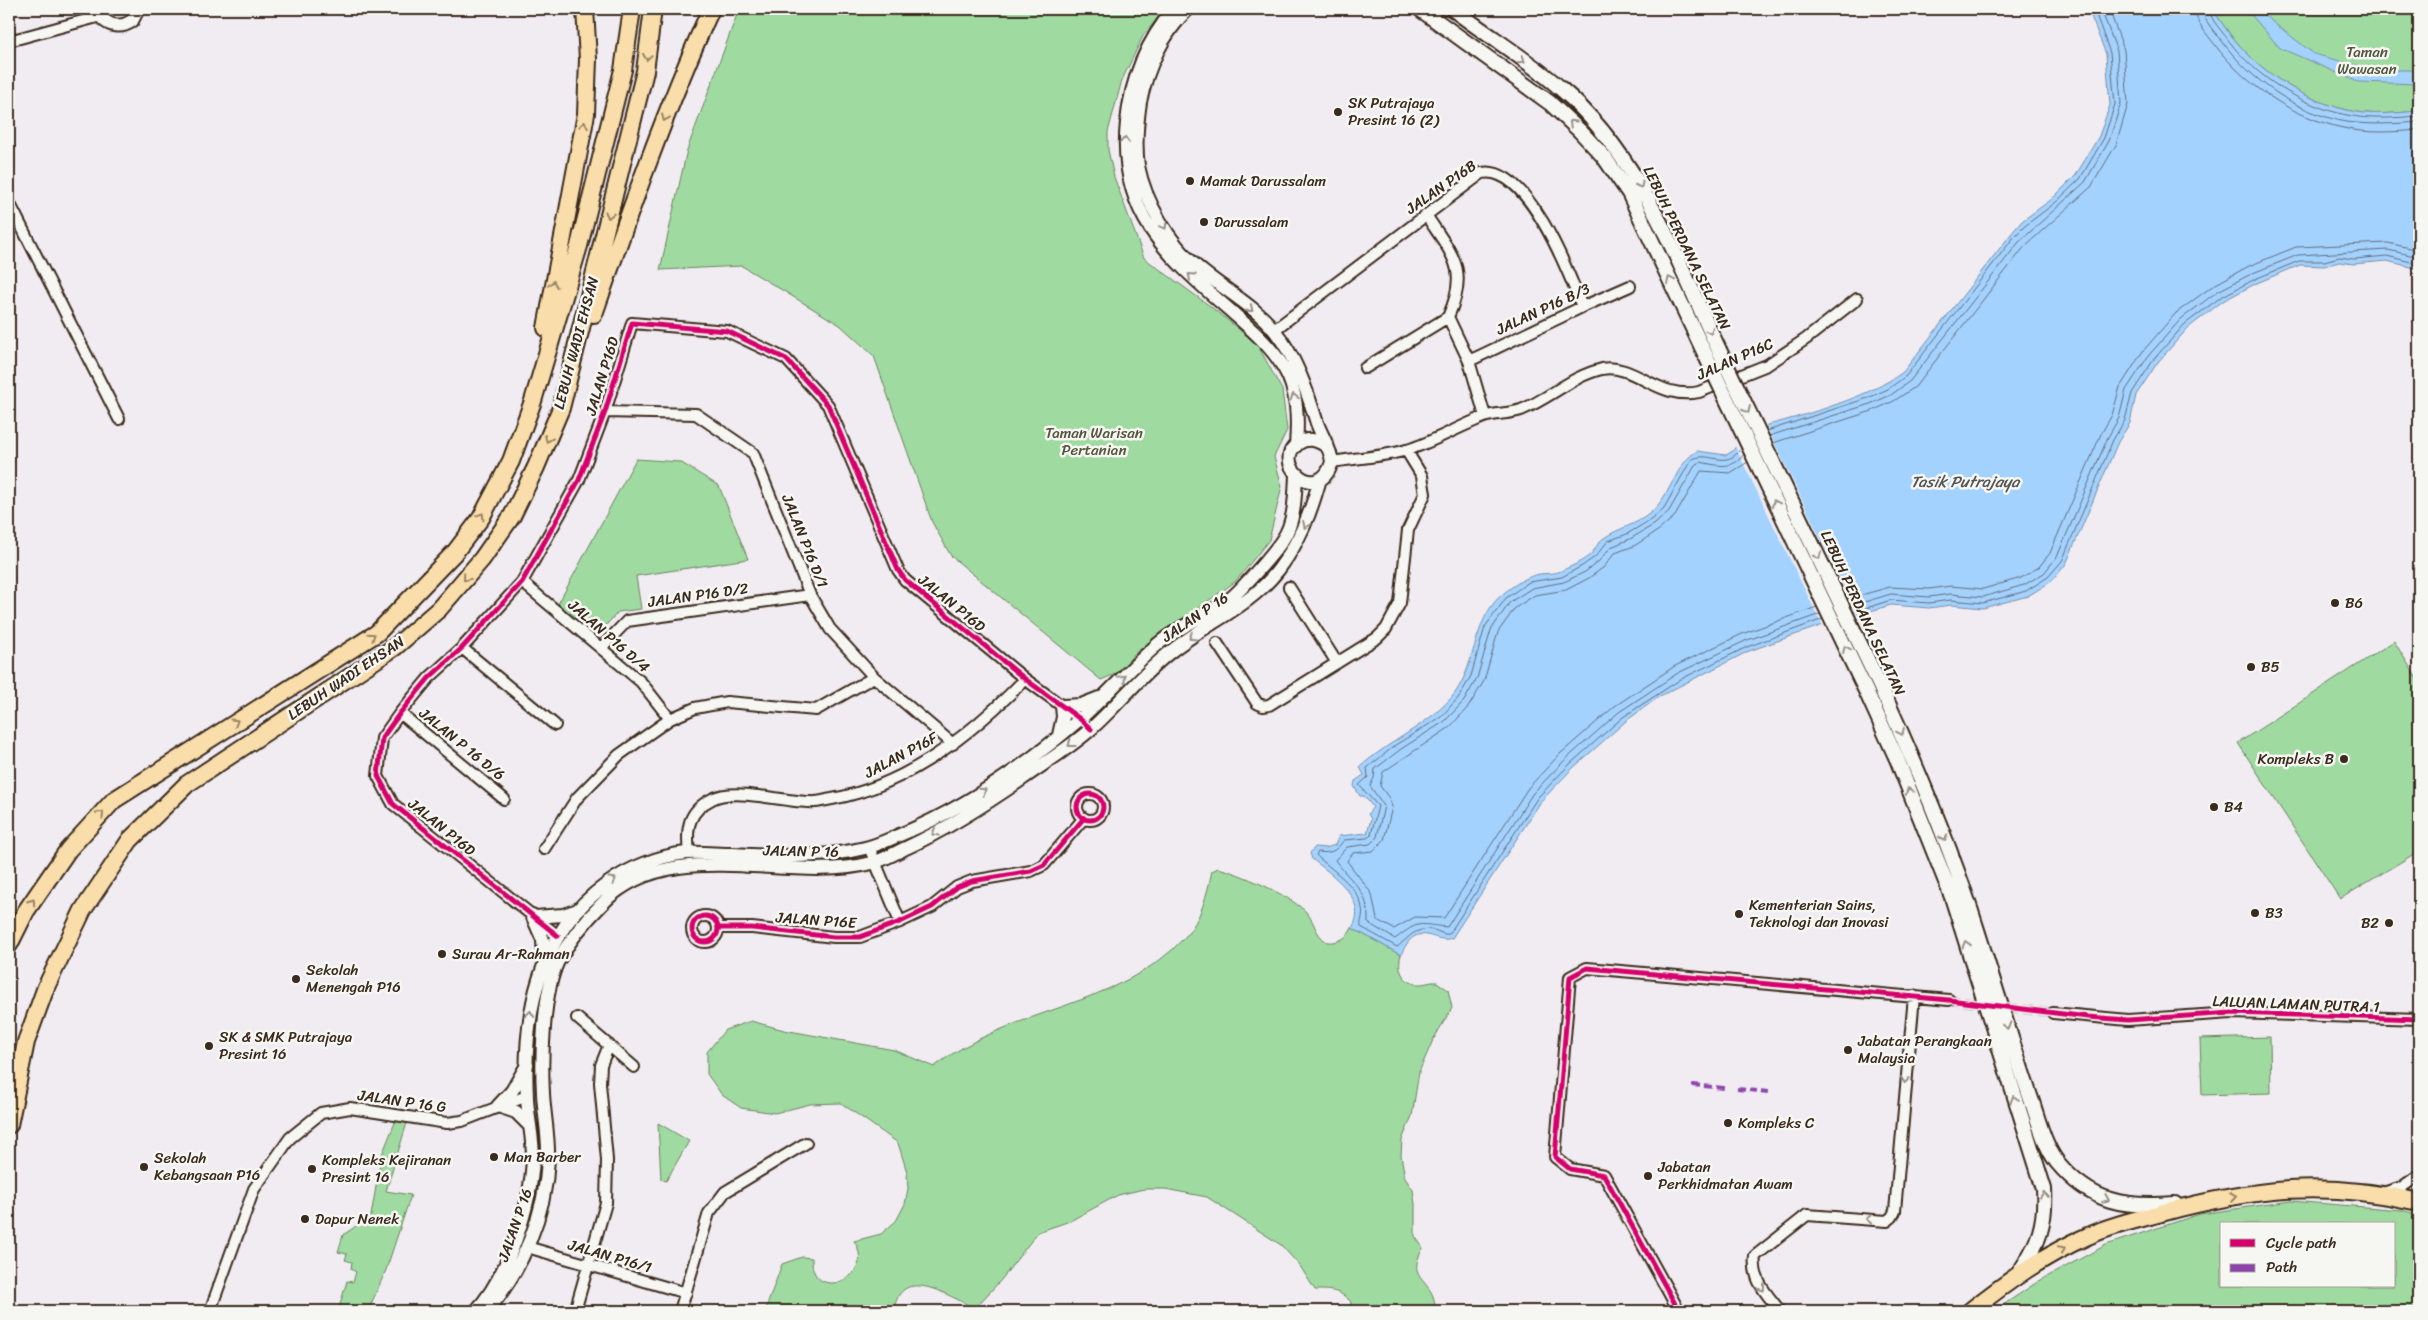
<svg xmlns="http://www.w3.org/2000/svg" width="2428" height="1320" font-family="Sriracha,sans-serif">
<rect width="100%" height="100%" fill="#f0ecf2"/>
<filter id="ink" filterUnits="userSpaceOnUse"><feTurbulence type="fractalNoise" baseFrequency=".02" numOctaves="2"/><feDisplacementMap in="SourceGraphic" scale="10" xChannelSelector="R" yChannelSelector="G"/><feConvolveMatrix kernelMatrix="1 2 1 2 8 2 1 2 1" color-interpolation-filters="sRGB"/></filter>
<g filter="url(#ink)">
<!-- green -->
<path fill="#9fdaa1" stroke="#6d8260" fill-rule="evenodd" d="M739 9H1165L1143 36 1122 80 1108 132V150L1114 177 1144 258 1210 306 1257 344 1282 390 1287 430 1274 457 1282 486 1269 540 1236 581 1134 654 1120 672 1101 680 951 556 932 522 874 356 840 325 742 266 660 270 687 150Z
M2213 9H2419V111C2395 113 2370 116 2347 110 2290 96 2242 59 2213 9Z
M636 459 680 462 719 486 748 559 636 576 641 609 618 612 598 634 558 604Z
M2394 641 2419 682V851L2340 899 2238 743Z
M1218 868C1239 873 1289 895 1305 911 1315 920 1314 934 1327 942 1339 943 1347 938 1352 928L1401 955C1397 968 1402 982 1417 984 1424 985 1430 981 1437 982L1448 990 1452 1008 1433 1040 1419 1072 1412 1116 1402 1140 1401 1155 1405 1178 1413 1190 1415 1204V1236L1423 1248C1403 1283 1437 1278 1435 1311H1350L1351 1302C1340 1290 1330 1290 1315 1290L1300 1266 1281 1245 1207 1197 1165 1189H1144L1118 1195 1070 1221 1038 1232 1001 1280 975 1308C951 1298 900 1262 894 1311H765L782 1264 802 1257 812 1258C810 1305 879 1278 854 1241L881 1234 896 1221 905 1204 908 1189 907 1172 898 1143 841 1103 810 1104 775 1113 741 1108 722 1095 707 1074V1052L725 1030 751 1021 784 1030 894 1050 934 1067C1007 1008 1123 1007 1185 937 1201 920 1207 894 1212 871Z
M2270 1037 2271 1093 2202 1095 2200 1039Z
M396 1120 407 1123 386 1191 411 1195 386 1270 368 1311H338L347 1281 353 1282 356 1272 351 1269 352 1262 345 1260 347 1254 338 1252 343 1235 371 1216 381 1157Z
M658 1123 689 1141 666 1181 661 1179Z
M2291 1201 2402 1210 2419 1215V1311H1994L2039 1281 2106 1245 2200 1214ZM2222 1224H2394V1286H2222Z"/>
<!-- water -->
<path fill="#a3d2ff" stroke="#798fa5" d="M2088 9H2213C2242 59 2290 96 2347 110 2370 116 2395 113 2419 111V269L2387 261 2353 264 2339 262 2324 266 2300 265 2257 283 2223 301 2188 328 2158 362 2136 395 2130 423 2118 442 2066 564 2052 581 2028 596 1983 608 1951 605 1929 608 1891 605 1823 625 1749 651 1660 696 1626 721 1573 768 1542 800 1452 938C1434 945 1417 917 1401 955L1352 928C1370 900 1331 874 1312 859L1310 853 1315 847 1326 848 1335 845 1339 836 1367 833 1371 819 1368 814 1373 807 1364 796H1360L1354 786 1355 781 1364 775 1360 767C1388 741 1433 723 1455 693 1477 663 1473 617 1504 593 1514 585 1527 576 1540 574 1548 573 1556 574 1563 570 1572 566 1584 561 1592 553 1596 548 1598 542 1604 538 1618 528 1637 525 1650 513 1671 496 1676 463 1697 451L1726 455 1733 451 1745 431C1792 419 1865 400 1903 372L2011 234 2022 221 2052 199 2076 175 2099 136 2110 105 2106 54Z
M2246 9H2256L2314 54 2374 70H2419V84L2358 82 2280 48Z"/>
<!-- pier -->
<path fill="#f0ecf2" d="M1765 423 1859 618 1823 627 1734 444 1744 429Z"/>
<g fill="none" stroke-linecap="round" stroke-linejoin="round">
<!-- shore -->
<path stroke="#656d78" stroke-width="1" d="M2195 9C2196 23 2207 34 2215 45 2246 86 2293 117 2343 128 2368 134 2394 132 2419 130
M2203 9C2203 21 2215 32 2222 41 2250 80 2299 114 2347 122 2371 125 2395 124 2419 122
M2209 9C2210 20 2223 32 2229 41 2256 77 2302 106 2347 115 2370 120 2395 118 2419 116
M1767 431 1868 398 1888 389 1906 376 2014 237 2026 225 2055 203 2080 179 2104 138 2115 104 2110 53 2094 9
M1769 436 1870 404 1891 395 1910 381 2019 242 2085 182 2109 141 2121 103 2117 51 2101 9
M1773 443 1872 411 1894 401 1915 387 2025 246 2091 187 2116 145 2128 104 2124 50 2109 9
M1741 448C1726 472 1709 449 1691 460L1664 508 1652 519 1627 534 1608 541 1595 557 1582 566 1562 577 1529 582 1506 598 1485 627 1471 676 1459 697 1441 717 1397 744 1367 768 1368 777 1359 785 1378 806 1371 835 1367 838 1344 840C1336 851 1331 854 1318 852L1316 855C1330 869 1359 886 1362 908 1364 915 1360 921 1361 927L1397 947C1409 938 1414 927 1433 930 1439 931 1443 935 1449 934L1538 797 1570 764 1623 717 1681 679 1747 647 1823 619
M1744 454C1733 471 1716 465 1700 462L1696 464 1669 511 1655 524 1630 539 1611 547 1599 561 1585 572 1564 582 1532 588 1510 602 1491 630 1477 678 1464 701 1445 721 1401 749 1375 769 1374 778 1370 786 1384 806 1377 837 1370 844 1347 847 1335 860C1353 885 1369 889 1368 923L1395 939C1420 920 1417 924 1447 927L1533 793 1565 760 1619 712 1678 673 1745 641 1820 614
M1748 462 1730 473 1701 471 1675 516 1659 530 1634 546 1615 553 1604 567 1589 578 1566 590 1535 595 1515 608 1498 632 1484 681 1469 706 1450 727 1383 772 1380 786 1389 798 1392 807 1384 840 1373 851 1353 853 1347 861 1372 894 1377 920 1394 929 1415 917 1444 918 1528 788 1560 754 1615 706 1675 666 1742 634 1817 607
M1847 599 1890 587 1929 589 1951 586 1983 589 2021 578 2039 567 2050 553 2101 434 2112 415 2120 387 2143 351 2176 313 2214 285 2249 266 2296 247 2388 243 2419 250
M1851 606 1891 594 1929 597 1951 594 1983 597 2024 585 2044 573 2057 557 2108 437 2119 418 2126 390 2149 355 2181 319 2218 291 2253 273 2298 255 2388 250 2419 257
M1854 612 1891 600 1929 603 1951 600 1983 603 2026 591 2048 577 2062 561 2113 440 2125 420 2132 393 2154 359 2185 324 2221 297 2255 279 2299 261H2324L2339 257 2354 259 2387 256 2419 264"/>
<!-- minor-tunnel -->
<path stroke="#ccc5c8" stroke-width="10" stroke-dasharray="10 5" stroke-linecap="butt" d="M1949 1000 2053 1013"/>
<!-- minor casing -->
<g stroke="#3b2a1e" stroke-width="14">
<path id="minor" d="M9 41 101 16
M9 202 119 419
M1426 215C1452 255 1470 269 1448 317L1469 361 1485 416
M1274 330 1482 173C1527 164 1569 273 1582 307
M1469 361 1582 307 1630 286
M1365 368 1448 317
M605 412 696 414 753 453 810 595 830 629 874 677 953 744
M1332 462C1356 458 1382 457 1407 450 1433 442 1458 427 1484 417 1495 413 1509 414 1521 410 1549 399 1572 376 1602 369 1635 363 1659 401 1699 392L1767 365 1806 339 1857 299
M522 582 641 682 670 719
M1289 587 1337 663
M1217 643 1257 703 1263 706 1269 705 1377 638 1386 629 1400 603 1408 530 1425 494 1422 476 1406 450
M602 647 627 621 810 595
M462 648 555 725
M400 713 504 799
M1077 807a13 13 0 1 1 26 0a13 13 0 1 1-26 0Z
M869 847 900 922
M544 849 577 798 619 755 670 719 695 708 727 702 816 710 874 677
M689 853C686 828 688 811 712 799 735 787 783 802 810 802 817 803 825 800 832 799 906 786 974 732 1025 679
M692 929a13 13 0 1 1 26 0a13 13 0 1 1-26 0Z
M718 928H752L834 937H860L900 922 932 907 957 887 972 881 1031 871 1044 865 1084 818
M558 936 393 804 378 776 382 738 400 713 429 678 462 648 522 582 579 480 605 412 632 323 727 331 786 359 828 405 898 570 905 580 1025 679 1084 722
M2053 1013 2128 1020 2232 1013 2419 1019
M577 1018 634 1067
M2383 1193 2402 1187 2419 1175
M527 1247 686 1293
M210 1311 254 1189 290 1138 321 1113 350 1108 447 1123 462 1121 527 1096
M575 1311 606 1203 607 1160 600 1083 601 1065 609 1045
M680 1311 709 1213 725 1192 806 1143
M1679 1311 1604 1175 1570 1169 1555 1157 1570 977 1587 968 1949 1000
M1780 1311C1766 1293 1752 1280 1755 1256L1807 1215 1887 1221 1892 1217 1895 1211 1914 996"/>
</g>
<!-- tertiary casing -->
<g stroke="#3b2a1e" stroke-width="16">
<path id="tertiary" d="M99 9C101 25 119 30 132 21L138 9
M1174 9C1147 41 1131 80 1127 122 1117 215 1170 258 1233 313 1252 330 1271 346 1284 368 1298 391 1298 420 1296 446
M1188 9C1163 33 1147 68 1140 102 1137 122 1135 145 1138 166 1145 201 1169 243 1196 266 1221 288 1254 305 1275 331 1296 358 1306 388 1316 420 1320 434 1331 448 1332 462 1318 509 1265 457 1303 441 1311 438 1319 441 1326 446
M1059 735 1063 717 1062 706 1081 705 1099 698
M532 915 543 940 544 960
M535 917 563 915 578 910
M527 1065 512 1091 498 1106 516 1112 530 1126
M476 1311C508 1276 531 1206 533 1158 533 1138 528 1118 527 1098 523 1018 536 934 607 884 629 868 659 856 686 853 701 852 718 854 733 854 777 856 821 859 865 848 878 845 890 839 902 834 966 807 1028 764 1080 719 1107 695 1130 668 1157 645 1178 626 1207 616 1230 599 1241 590 1275 552 1283 539 1295 522 1295 495 1296 475
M487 1311C522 1270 546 1214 548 1159 549 1137 544 1115 543 1093 541 1058 543 992 558 961 569 941 586 920 603 903 672 833 786 885 872 863 884 860 897 852 908 847 949 828 986 804 1022 779 1046 762 1071 747 1092 728 1120 703 1144 671 1174 649 1209 622 1252 605 1279 569 1300 541 1311 512 1320 479"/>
</g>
<!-- secondary casing -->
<g stroke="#3b2a1e" stroke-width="18">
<path id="secondary" d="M1420 9 1550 103 1580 131 1604 157 1629 193 1706 356
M1453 9C1488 36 1527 59 1560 88 1640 155 1676 258 1719 350
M1881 688C1917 767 1951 847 1977 930 1995 987 2012 1043 2031 1099 2038 1119 2044 1145 2057 1162 2091 1203 2125 1208 2175 1204
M1867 693 1897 759 1952 897 2044 1189C2046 1223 2039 1244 2019 1273"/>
</g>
<!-- primary casing -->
<g stroke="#3b2a1e" stroke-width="20">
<path id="primary" d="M594 314C630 211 666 108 711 9
M546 328 586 114 588 59 585 9
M9 945 26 911 68 850 114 800 377 633 455 552 481 518 511 461 533 401 579 246 623 70 632 9
M9 1125 26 1042 46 987 83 910 130 840 187 784 395 647 439 609 482 559 512 516 536 467 561 408 645 71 653 9
M1970 1311C2007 1282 2044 1255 2088 1236 2111 1225 2136 1220 2161 1213 2254 1188 2324 1180 2419 1202"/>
</g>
<!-- minor -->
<use href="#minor" stroke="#f6f6f2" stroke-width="10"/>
<!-- tertiary -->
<use href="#tertiary" stroke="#f6f6f2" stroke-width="12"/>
<!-- secondary -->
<use href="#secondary" stroke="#f6f6f2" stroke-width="14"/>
<!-- primary -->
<use href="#primary" stroke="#f9deab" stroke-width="16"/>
<!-- secondary-bridge casing -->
<g stroke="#3b2a1e" stroke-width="18" stroke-linecap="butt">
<path id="secondary-bridge" d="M1719 350 1881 688
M1706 356 1867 693"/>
</g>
<!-- secondary-bridge -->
<use href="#secondary-bridge" stroke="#f6f6f2" stroke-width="14"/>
<!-- quiet -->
<path stroke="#8e44ad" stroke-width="4" stroke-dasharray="8 4" stroke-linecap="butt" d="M1692 1085 1724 1088
M1737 1089 1769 1092"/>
<!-- cycleway casing -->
<g stroke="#f6f6f2" stroke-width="8">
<path id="cycleway" d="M1077 807a13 13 0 1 1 26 0a13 13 0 1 1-26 0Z
M692 929a13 13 0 1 1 26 0a13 13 0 1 1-26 0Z
M718 928H752L834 937H860L900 922 932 907 957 887 972 881 1031 871 1044 865 1084 818
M558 936 393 804 378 776 382 738 400 713 429 678 462 648 522 582 579 480 605 412 632 323 727 331 786 359 828 405 898 570 905 580 1025 679 1080 719 1091 729
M1679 1311 1604 1175 1570 1169 1555 1157 1570 977 1587 968 1949 1000 2088 1017 2128 1020 2232 1013 2419 1019"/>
</g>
<!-- cycleway -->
<use href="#cycleway" stroke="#d6006c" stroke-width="5"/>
</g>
<!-- one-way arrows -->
<defs><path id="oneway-chevron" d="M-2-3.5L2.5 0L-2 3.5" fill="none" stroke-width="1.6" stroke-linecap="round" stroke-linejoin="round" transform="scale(1.25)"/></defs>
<g stroke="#9a8464">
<use href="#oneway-chevron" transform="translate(647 57) rotate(98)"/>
<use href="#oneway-chevron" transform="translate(665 118) rotate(112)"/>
<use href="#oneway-chevron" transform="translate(584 125) rotate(-80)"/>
<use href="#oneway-chevron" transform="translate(609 215) rotate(104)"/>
<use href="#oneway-chevron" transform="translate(553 284) rotate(-80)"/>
<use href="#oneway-chevron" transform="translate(548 439) rotate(113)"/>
<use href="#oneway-chevron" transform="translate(481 516) rotate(-59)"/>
<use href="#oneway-chevron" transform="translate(466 578) rotate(130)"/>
<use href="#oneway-chevron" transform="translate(372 636) rotate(-35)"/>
<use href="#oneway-chevron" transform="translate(235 722) rotate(-32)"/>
<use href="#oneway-chevron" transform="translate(101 814) rotate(-47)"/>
<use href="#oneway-chevron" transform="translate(32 902) rotate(-55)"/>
<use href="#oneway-chevron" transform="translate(2233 1197) rotate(-9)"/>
<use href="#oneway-chevron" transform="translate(2062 1249) rotate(-27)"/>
</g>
<g stroke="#989088">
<use href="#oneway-chevron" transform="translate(1522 60) rotate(35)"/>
<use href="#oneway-chevron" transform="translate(1572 123) rotate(-137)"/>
<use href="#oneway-chevron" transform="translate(1125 140) rotate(-87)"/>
<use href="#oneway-chevron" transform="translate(1640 185) rotate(63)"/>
<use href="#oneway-chevron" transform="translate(1164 226) rotate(60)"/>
<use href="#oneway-chevron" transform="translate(1191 276) rotate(-138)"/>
<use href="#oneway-chevron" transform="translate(1670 280) rotate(-115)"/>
<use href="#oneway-chevron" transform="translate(1250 309) rotate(40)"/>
<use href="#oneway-chevron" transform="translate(1710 331) rotate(65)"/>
<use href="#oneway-chevron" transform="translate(1294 397) rotate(-105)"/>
<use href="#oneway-chevron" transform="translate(1747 410) rotate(65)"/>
<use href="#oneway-chevron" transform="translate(1775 503) rotate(-115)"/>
<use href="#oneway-chevron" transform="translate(1306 525) rotate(115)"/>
<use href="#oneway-chevron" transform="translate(1818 556) rotate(65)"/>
<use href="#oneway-chevron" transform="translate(1192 637) rotate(148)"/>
<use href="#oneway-chevron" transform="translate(1846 649) rotate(-116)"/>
<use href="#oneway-chevron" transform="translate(1123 678) rotate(-45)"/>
<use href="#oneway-chevron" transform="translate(1901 732) rotate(65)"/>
<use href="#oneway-chevron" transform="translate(1071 744) rotate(143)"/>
<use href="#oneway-chevron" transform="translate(983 791) rotate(-34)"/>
<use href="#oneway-chevron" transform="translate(1909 791) rotate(-111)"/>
<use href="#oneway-chevron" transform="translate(935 833) rotate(150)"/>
<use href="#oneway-chevron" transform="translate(1944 838) rotate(70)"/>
<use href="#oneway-chevron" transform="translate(613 880) rotate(-32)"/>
<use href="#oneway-chevron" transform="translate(1966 944) rotate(-107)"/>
<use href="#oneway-chevron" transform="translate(530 1014) rotate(-84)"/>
<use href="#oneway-chevron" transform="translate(2007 1026) rotate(73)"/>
<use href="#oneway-chevron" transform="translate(1905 1080) rotate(96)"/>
<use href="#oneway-chevron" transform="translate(2014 1099) rotate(-108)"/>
<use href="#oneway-chevron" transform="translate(2044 1195) rotate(-96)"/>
<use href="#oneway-chevron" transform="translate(2106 1199) rotate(23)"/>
<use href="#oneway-chevron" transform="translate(1869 1219) rotate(-176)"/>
<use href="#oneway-chevron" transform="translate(1762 1288) rotate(54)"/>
</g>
</g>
<!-- markers -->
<g fill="#3b2a1e" stroke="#f6f6f2" stroke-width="2">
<circle cx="1338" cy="112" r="5"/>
<circle cx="1190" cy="181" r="5"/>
<circle cx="1204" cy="222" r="5"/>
<circle cx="2335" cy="603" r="5"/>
<circle cx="2251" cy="667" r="5"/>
<circle cx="2344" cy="759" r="5"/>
<circle cx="2214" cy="807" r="5"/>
<circle cx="2255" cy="913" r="5"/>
<circle cx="1739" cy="914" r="5"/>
<circle cx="2389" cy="923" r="5"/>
<circle cx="442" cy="954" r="5"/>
<circle cx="296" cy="979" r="5"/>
<circle cx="209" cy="1046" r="5"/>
<circle cx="1848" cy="1050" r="5"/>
<circle cx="1728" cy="1123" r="5"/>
<circle cx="494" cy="1157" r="5"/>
<circle cx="144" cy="1167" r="5"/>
<circle cx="312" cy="1169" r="5"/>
<circle cx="1648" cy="1176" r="5"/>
<circle cx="305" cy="1219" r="5"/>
</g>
<g text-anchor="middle" stroke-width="5" stroke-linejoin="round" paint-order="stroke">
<!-- park labels -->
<g font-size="15" fill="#54563f" stroke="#f6f6f2">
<text x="2367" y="57">Taman<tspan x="2367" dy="17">Wawasan</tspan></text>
<text x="1094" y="438">Taman Warisan<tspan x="1094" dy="17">Pertanian</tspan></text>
</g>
<!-- poi labels -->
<g font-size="15" fill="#3b2a1e" stroke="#f6f6f2" text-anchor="start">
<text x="1348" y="108">SK Putrajaya<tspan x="1348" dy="17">Presint 16 (2)</tspan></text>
<text x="1200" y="186">Mamak Darussalam</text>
<text x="1214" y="227">Darussalam</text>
<text x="2345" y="608">B6</text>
<text x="2261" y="672">B5</text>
<text x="2334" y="764" text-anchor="end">Kompleks B</text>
<text x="2224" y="812">B4</text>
<text x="1749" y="910">Kementerian Sains,<tspan x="1749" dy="17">Teknologi dan Inovasi</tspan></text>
<text x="2265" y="918">B3</text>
<text x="2379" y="928" text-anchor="end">B2</text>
<text x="452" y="959">Surau Ar-Rahman</text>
<text x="306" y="975">Sekolah<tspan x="306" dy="17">Menengah P16</tspan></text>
<text x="219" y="1042">SK &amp; SMK Putrajaya<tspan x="219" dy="17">Presint 16</tspan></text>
<text x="1858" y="1046">Jabatan Perangkaan<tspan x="1858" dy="17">Malaysia</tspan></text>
<text x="1738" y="1128">Kompleks C</text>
<text x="504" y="1162">Man Barber</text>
<text x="154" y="1163">Sekolah<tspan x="154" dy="17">Kebangsaan P16</tspan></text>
<text x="322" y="1165">Kompleks Kejiranan<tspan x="322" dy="17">Presint 16</tspan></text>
<text x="1658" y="1172">Jabatan<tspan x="1658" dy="17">Perkhidmatan Awam</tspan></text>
<text x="315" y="1224">Dapur Nenek</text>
</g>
<!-- street labels -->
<g font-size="15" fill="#3b2a1e" stroke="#f6f6f2">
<text transform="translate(1441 187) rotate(-35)" y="5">JALAN P16B</text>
<text transform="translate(1687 248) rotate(64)" y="5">LEBUH PERDANA SELATAN</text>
<text transform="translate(1543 309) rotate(-25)" y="5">JALAN P16 B/3</text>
<text transform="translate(576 343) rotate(-75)" y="5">LEBUH WADI EHSAN</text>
<text transform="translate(1735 359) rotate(-24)" y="5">JALAN P16C</text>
<text transform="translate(602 376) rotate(-73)" y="5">JALAN P16D</text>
<text transform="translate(805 541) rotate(68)" y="5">JALAN P16 D/1</text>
<text transform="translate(698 595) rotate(-8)" y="5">JALAN P16 D/2</text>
<text transform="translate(952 603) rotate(39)" y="5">JALAN P16D</text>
<text transform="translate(1863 613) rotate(65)" y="5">LEBUH PERDANA SELATAN</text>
<text transform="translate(1195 617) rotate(-34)" y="5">JALAN P 16</text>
<text transform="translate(609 636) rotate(41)" y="5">JALAN P16 D/4</text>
<text transform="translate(346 678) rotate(-34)" y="5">LEBUH WADI EHSAN</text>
<text transform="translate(462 744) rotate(39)" y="5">JALAN P 16 D/6</text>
<text transform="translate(901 755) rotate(-28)" y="5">JALAN P16F</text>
<text transform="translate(442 827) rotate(39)" y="5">JALAN P16D</text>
<text transform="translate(801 851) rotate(1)" y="5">JALAN P 16</text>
<text transform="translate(816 920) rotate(4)" y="5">JALAN P16E</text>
<text transform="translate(2296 1004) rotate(2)" y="5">LALUAN LAMAN PUTRA 1</text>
<text transform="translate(402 1101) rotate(8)" y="5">JALAN P 16 G</text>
<text transform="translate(515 1225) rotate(-71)" y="5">JALAN P 16</text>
<text transform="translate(610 1256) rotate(16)" y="5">JALAN P16/1</text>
</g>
<!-- water labels -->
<g font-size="16" font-style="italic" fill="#555456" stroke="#f6f6f2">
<text x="1965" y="487">Tasik Putrajaya</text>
</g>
</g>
<!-- margin -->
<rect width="2428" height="1320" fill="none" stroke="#f6f6f2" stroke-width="30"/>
<rect x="15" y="15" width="2398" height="1290" fill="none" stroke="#3b2a1e" stroke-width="2" filter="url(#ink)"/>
<!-- legend -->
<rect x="2220" y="1222" width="175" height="65" fill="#f6f6f2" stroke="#aba49d"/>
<rect x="2230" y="1239" width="25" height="8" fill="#d6006c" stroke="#aba49d"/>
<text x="2266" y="1248" font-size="15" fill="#3b2a1e">Cycle path</text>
<rect x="2230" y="1264" width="25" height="8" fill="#8e44ad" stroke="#aba49d"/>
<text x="2266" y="1272" font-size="15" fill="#3b2a1e">Path</text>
</svg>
